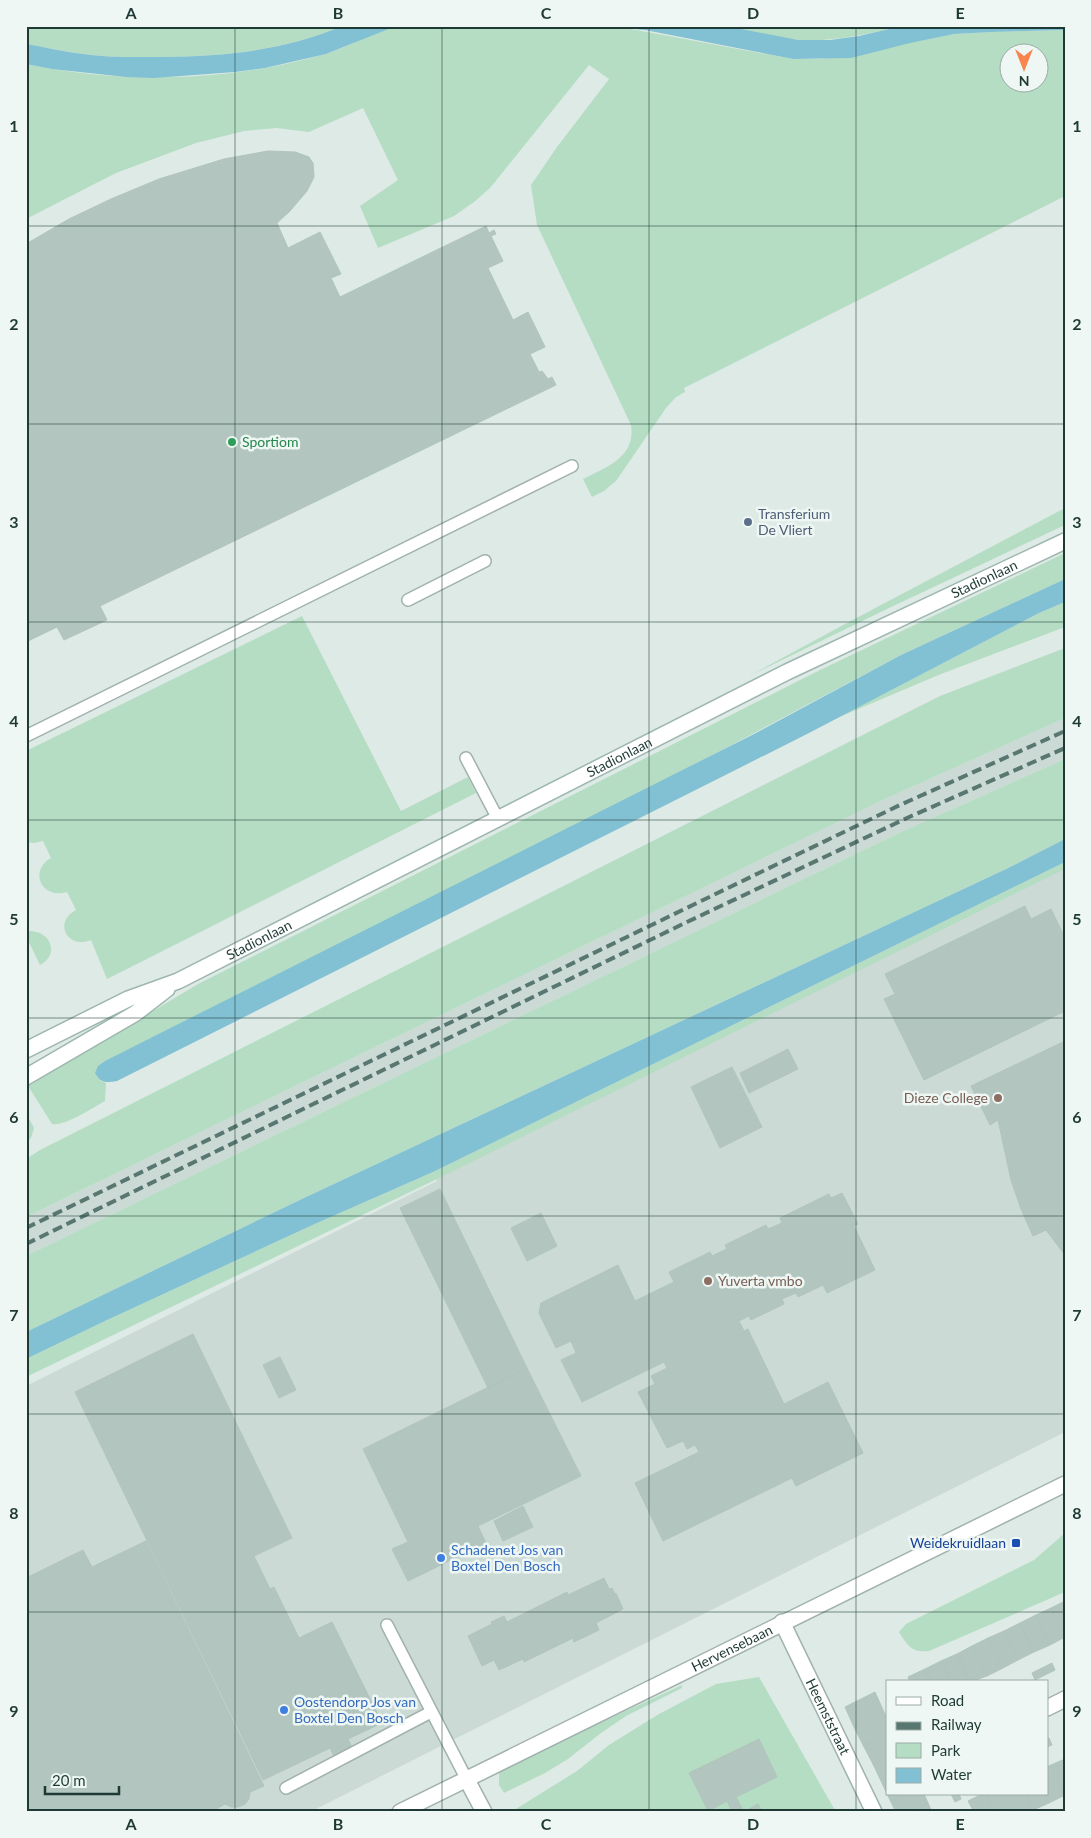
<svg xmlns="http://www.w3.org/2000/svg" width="1091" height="1838" font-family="Lato,sans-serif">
<rect width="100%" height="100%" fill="#deeae6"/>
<!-- built -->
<path fill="#ccdad5" d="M1065 718V759L901 832 26 1256V1217L885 799Z
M1065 862V1432L310 1812H26V1386L437 1181 433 1172Z"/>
<!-- green -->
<path fill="#b5ddc3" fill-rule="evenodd" d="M26 26H342C283 51 225 56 163 57 136 57 109 58 83 54 64 52 45 47 26 44Z
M396 26 631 29 793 59H823L954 34 992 32 1065 30V196L684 388 685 392 676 397 666 408 616 481 604 491 592 497 583 479C607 467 636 457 631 425L537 225 531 185 557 147 609 79 589 65 490 188 474 202 454 216 378 248 360 206 398 180 363 108 309 132 277 128 244 131 196 143 116 173 26 219V64C121 84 231 82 325 54 349 47 371 33 396 26ZM1008 52H1038V82H1008Z
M726 26H902C868 34 833 42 798 40 774 39 750 31 726 26Z
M1065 508V525L889 608 749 676 845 624Z
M1065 553V579L901 655 100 1080 106 1083 105 1101C92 1108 66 1126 52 1124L28 1086 198 984 820 670Z
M1065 602V627L941 674 837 718 1039 613Z
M302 616 401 811 468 777 476 793 107 979 91 940C67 950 53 922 76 910L67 892C42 900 28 871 51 858L43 841 34 843 26 842V751Z
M1065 648V718L885 799 26 1217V1159L40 1150 940 696Z
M1065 759V839L1004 870 304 1198 26 1332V1256L901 832Z
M1065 862V869L437 1179 26 1377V1359L105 1321 317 1223 433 1172Z
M27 931C50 929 61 954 40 965L26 936Z
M26 1113 34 1128 31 1138 26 1141Z
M1065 1533V1592L929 1651C911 1653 908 1646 899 1632L906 1624 1034 1560Z
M759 1677 836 1812H511L577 1771 609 1745 659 1714 716 1684Z
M682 1685V1688L626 1716 601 1733 568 1759 545 1773 504 1793 499 1785V1770Z"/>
<!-- water -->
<path fill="#82c0d3" d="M342 26H396L326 54 265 68 235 72 154 78 126 77 52 69 26 64V44C45 47 64 52 83 54 109 58 136 57 163 57 225 56 283 51 342 26Z
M505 26H726L798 40H830L859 36 902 26H1065V30L992 32 954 34 910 43 851 58 793 59 645 30 613 27Z
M1065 579V602L1039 613 807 734 117 1081C105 1083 101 1083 95 1073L98 1066 105 1061 754 734 901 655Z
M1065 839V862L433 1172 317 1223 105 1321 26 1359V1332L304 1198 1004 870Z"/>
<!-- building -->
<path fill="#b3c5bf" stroke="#b0c4bd" d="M268 151 295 152 309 157 313 163 314 177 307 191 290 211 277 223 288 248 320 232 341 274 331 278 340 297 486 226 489 233 494 230 496 234 491 236 503 261 488 268 513 320 528 312 545 347 530 354 539 372 542 371 548 379 552 377 556 385 100 606 107 620 64 640 57 627 26 642V244L69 219 111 199 159 179 224 159Z
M1025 906 1031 919 1051 909 1065 938V1011L924 1080 884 999 895 994 885 974Z
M1065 1041V1255L1046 1230 1033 1236 1021 1209 1011 1180 998 1120 990 1125 971 1086Z
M788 1049 798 1069 749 1093 740 1073Z
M732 1067 762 1127 720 1148 691 1087Z
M440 1189 527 1368 488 1388 400 1208Z
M842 1193 858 1224 854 1226 875 1270 827 1293 823 1285 798 1297 796 1293 782 1299 784 1304 751 1320 749 1316 739 1321 744 1331 748 1329 784 1404 828 1382 863 1453 796 1486 792 1478 663 1541 635 1483 699 1452 695 1445 687 1449 683 1441 667 1448 638 1392 655 1384 651 1376 667 1368 664 1362 582 1402 561 1360 576 1353 571 1341 556 1348 539 1313 541 1303 618 1265 635 1301 674 1282 669 1272 710 1252 712 1256 727 1249 725 1245 766 1225 768 1229 782 1223 780 1218 829 1194 831 1198Z
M541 1213 557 1246 527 1261 511 1228Z
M193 1334 292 1538 254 1556 270 1589 274 1587 299 1638 332 1622 382 1723 348 1739 352 1747 343 1752 334 1756 330 1748 263 1780 75 1392Z
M280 1357 296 1390 279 1398 263 1365Z
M527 1368 581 1476 478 1526 486 1543 408 1581 392 1549 408 1542 363 1449Z
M523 1506 533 1527 503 1541 494 1521Z
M146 1541 264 1786 250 1792 249 1799 245 1804 238 1807H231L225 1804 211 1812H26V1578L83 1550 92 1567Z
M604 1578 609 1589 612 1588 615 1594 616 1593 623 1609 596 1623 599 1630 574 1642 573 1638 524 1662 523 1659 499 1670 494 1660 482 1666 468 1636 492 1624 491 1622 504 1616 507 1622 567 1592 568 1595Z
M1065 1601V1635L1051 1608Z
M1051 1608 1065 1637 1050 1645 1036 1615Z
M1036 1615 1050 1645 1034 1652 1020 1623Z
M1020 1623 1034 1652 1018 1660 1004 1631Z
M1004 1631 1018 1660 1003 1668 988 1638Z
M988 1638 1003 1668 987 1676 972 1646Z
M972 1646 987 1676 970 1682 957 1654Z
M957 1654 970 1682H951L941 1661Z
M941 1661 951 1682H931L925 1669Z
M1052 1663 1055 1670 1045 1675 1042 1668Z
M1042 1668 1045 1675 1035 1680 1032 1673Z
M925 1669 931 1682H910L908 1677Z
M875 1692 884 1712 854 1727 845 1707Z
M884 1712 887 1718V1734L863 1745 854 1727Z
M887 1734V1757L873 1764 863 1745Z
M1049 1738 1052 1745 1047 1747V1739Z
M759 1739 777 1777 736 1797 744 1812 758 1804 762 1812H732L727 1801 708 1811 689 1773Z
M887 1757V1780L882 1783 873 1764Z
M1065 1759V1794L1051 1765Z
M1051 1765 1065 1795 1049 1803 1045 1794H1047V1767Z
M887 1780V1794L882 1783Z
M887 1794H906L891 1802Z
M906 1794H924L928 1803 910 1812H896L891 1802Z
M951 1794H959L961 1799 955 1802Z
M982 1794H987L995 1812H974L968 1801Z
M991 1794H1006L1015 1812H995L987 1796Z
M1006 1794H1026L1033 1810 1030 1812H1015Z
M1026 1794H1045L1049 1803 1033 1810Z
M928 1803 932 1812H910Z"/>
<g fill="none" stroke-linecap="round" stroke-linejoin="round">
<!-- service casing -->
<g stroke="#a1b2ad" stroke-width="14">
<path id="service" d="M408 600 485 561
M26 736 572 466
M466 758 498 819
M387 1625 467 1780
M286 1788 431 1712"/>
</g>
<!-- minor casing -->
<g stroke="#a1b2ad" stroke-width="18">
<g id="minor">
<path id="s1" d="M782 1622 874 1812"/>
<path d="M1047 1708 1065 1699"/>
<path d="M467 1780 484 1812"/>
</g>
</g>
<!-- tertiary casing -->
<g stroke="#a1b2ad" stroke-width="18">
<g id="tertiary">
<path id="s2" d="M400 1812 1065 1484"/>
</g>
</g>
<!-- secondary casing -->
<g stroke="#9db7af" stroke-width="18">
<g id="secondary">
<path id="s3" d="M26 1050 128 999 178 981 787 672 1065 541"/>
<path d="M26 1077 136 1013 167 989"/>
</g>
</g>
<!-- service -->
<use href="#service" stroke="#fff" stroke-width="11"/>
<!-- minor -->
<use href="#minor" stroke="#fff" stroke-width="15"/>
<!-- tertiary -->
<use href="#tertiary" stroke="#fff" stroke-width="15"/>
<!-- secondary -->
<use href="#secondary" stroke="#fff" stroke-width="15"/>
<!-- rail -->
<path stroke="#597771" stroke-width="4" stroke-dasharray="10 5" stroke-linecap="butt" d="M26 1228 761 872 900 805 1065 731
M26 1244 687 922 907 818 1065 748"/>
</g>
<!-- grid -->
<path fill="none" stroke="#1f3a35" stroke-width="1" stroke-opacity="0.55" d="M235 26V1812M442 26V1812M649 26V1812M856 26V1812M26 226H1065M26 424H1065M26 622H1065M26 820H1065M26 1018H1065M26 1216H1065M26 1414H1065M26 1612H1065"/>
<!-- markers -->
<circle fill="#2e9e5b" stroke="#eef7f3" stroke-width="2" cx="232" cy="442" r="5"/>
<circle fill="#5c6f8a" stroke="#eef7f3" stroke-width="2" cx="748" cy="522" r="5"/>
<g fill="#8d6e63" stroke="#eef7f3" stroke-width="2">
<circle cx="998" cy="1098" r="5"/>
<circle cx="708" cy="1281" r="5"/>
</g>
<rect fill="#1a4fb4" stroke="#eef7f3" stroke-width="2" x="1011" y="1538" width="10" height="10" rx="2.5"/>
<g fill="#3f7fe0" stroke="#eef7f3" stroke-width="2">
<circle cx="441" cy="1558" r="5"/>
<circle cx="284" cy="1710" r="5"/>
</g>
<g text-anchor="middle" stroke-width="5" stroke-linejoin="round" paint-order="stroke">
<!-- leisure labels -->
<g font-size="14" fill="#27864d" stroke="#eef7f3" text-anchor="start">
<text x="242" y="447">Sportiom</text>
</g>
<!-- service labels -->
<g font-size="14" fill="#4e5e75" stroke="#eef7f3" text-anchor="start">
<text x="758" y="519">Transferium<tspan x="758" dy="16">De Vliert</tspan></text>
</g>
<!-- street labels -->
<g font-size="14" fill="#1f3a35" stroke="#eef7f3">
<text dy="5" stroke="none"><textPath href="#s3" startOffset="1068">Stadionlaan</textPath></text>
<text dy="5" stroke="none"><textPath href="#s3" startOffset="662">Stadionlaan</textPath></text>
<text dy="5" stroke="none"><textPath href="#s3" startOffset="258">Stadionlaan</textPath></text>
<text dy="5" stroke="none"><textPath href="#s2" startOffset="370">Hervensebaan</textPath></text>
<text dy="5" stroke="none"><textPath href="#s1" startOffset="105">Heemststraat</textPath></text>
</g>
<!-- education labels -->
<g font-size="14" fill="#785e54" stroke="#eef7f3" text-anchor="end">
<text x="988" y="1103">Dieze College</text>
<text x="718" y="1286" text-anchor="start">Yuverta vmbo</text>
</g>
<!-- transit labels -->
<g font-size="14" fill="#164399" stroke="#eef7f3" text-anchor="end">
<text x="1006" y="1548">Weidekruidlaan</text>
</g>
<!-- shop labels -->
<g font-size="14" fill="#366cbe" stroke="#eef7f3" text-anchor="start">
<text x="451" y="1555">Schadenet Jos van<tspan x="451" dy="16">Boxtel Den Bosch</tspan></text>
<text x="294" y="1707">Oostendorp Jos van<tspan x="294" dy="16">Boxtel Den Bosch</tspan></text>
</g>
</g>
<!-- border -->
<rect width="1091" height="1838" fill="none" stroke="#eef7f3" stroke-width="55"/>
<!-- legend -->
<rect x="886" y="1680" width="162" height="115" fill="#eef7f3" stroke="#9baba7"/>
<rect x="896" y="1697" width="25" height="8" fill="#ffffff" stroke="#9baba7"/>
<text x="931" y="1706" font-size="15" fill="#1f3a35">Road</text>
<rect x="896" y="1722" width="25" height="8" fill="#597771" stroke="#9baba7"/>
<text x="931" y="1730" font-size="15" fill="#1f3a35">Railway</text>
<rect x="896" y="1743" width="25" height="15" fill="#b5ddc3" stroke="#9baba7"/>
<text x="931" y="1756" font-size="15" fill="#1f3a35">Park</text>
<rect x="896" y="1768" width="25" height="15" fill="#82c0d3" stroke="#9baba7"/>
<text x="931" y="1780" font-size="15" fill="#1f3a35">Water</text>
<!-- north arrow -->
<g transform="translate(1024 68) rotate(180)"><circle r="24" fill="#eef7f3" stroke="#9baba7"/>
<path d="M0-4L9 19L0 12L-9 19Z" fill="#f8854e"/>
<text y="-8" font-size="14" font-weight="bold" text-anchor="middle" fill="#1f3a35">N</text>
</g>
<!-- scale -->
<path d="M45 1786v8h74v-8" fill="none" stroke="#1f3a35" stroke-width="2.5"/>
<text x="52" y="1786" font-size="15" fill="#1f3a35" stroke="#eef7f3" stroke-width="4" paint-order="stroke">20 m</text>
<rect x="28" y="28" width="1036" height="1782" fill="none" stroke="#1f3a35" stroke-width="2"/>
<g font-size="16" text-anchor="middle" font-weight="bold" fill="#1f3a35">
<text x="131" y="19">A</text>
<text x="338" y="19">B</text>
<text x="546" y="19">C</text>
<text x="753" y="19">D</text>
<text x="960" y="19">E</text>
<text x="14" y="132">1</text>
<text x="1077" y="132">1</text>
<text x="14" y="330">2</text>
<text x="1077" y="330">2</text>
<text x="14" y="528">3</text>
<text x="1077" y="528">3</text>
<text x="14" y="727">4</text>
<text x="1077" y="727">4</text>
<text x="14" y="925">5</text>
<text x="1077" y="925">5</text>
<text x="14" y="1123">6</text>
<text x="1077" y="1123">6</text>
<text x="14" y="1321">7</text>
<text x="1077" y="1321">7</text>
<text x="14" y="1519">8</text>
<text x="1077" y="1519">8</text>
<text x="14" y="1717">9</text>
<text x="1077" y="1717">9</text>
<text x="131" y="1830">A</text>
<text x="338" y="1830">B</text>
<text x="546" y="1830">C</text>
<text x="753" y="1830">D</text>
<text x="960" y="1830">E</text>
</g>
</svg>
